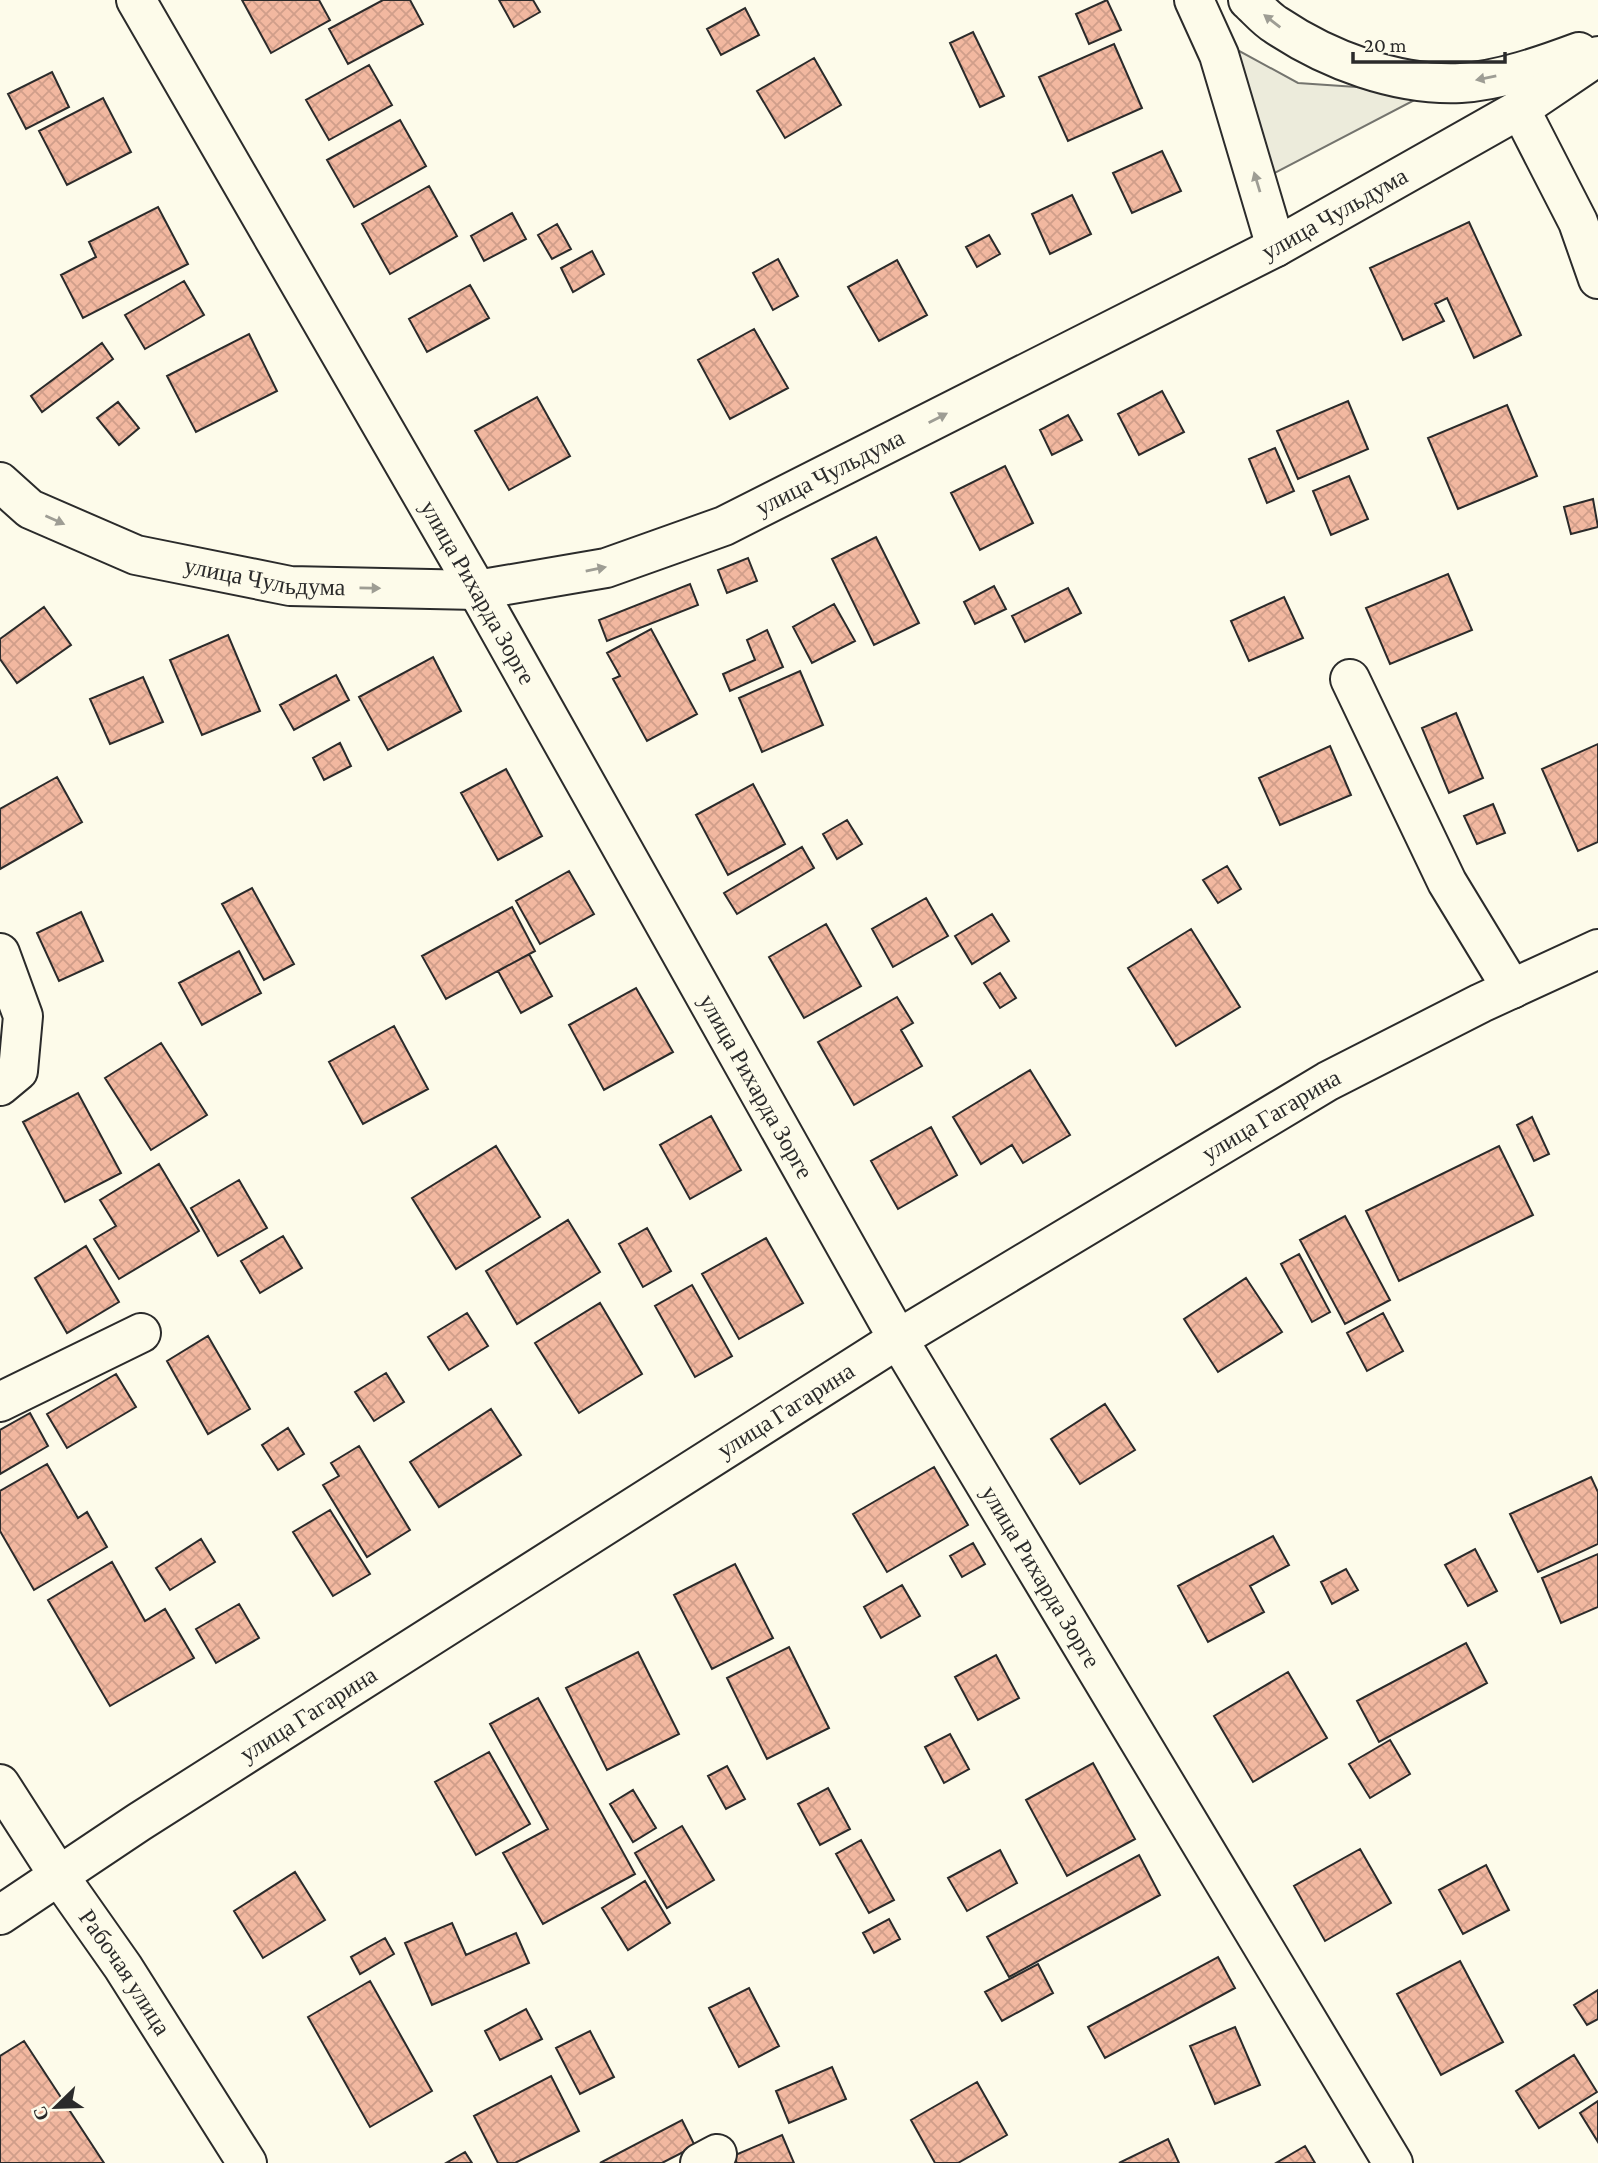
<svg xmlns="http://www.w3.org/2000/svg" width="1598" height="2163" font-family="'Crimson Pro',serif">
<defs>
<pattern id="building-cross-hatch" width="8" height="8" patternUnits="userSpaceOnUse" patternTransform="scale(1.75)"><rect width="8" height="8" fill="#f2b8a0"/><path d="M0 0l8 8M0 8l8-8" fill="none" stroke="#d09e8a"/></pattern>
</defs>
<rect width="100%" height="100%" fill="#fdfbea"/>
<!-- grass -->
<path fill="#ecebdb" stroke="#74746e" stroke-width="2" d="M1199 29 1298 83 1430 92 1267 177Z"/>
<!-- building -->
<path fill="url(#building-cross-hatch)" stroke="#2b2b2b" stroke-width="2" d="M242 0H319L330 20 271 53Z
M383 0H410L423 24 348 64 329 29Z
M499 0H533L540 12 514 27Z
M1107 0 1121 30 1089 44 1076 14Z
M745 8 759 35 721 55 707 29Z
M973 32 1004 96 980 107 950 43Z
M1114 44 1142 108 1068 141 1039 77Z
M814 58 841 105 785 138 757 91Z
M369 65 392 105 329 140 306 100Z
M52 72 69 107 26 129 8 94Z
M103 98 131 152 67 185 39 131Z
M400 120 426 166 354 207 327 160Z
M1162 151 1181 191 1132 213 1113 173Z
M429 186 457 236 390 274 362 224Z
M1072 195 1091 234 1050 254 1032 214Z
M158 207 188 264 83 318 61 275 96 257 89 242Z
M512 213 526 239 484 261 471 236Z
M1469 222 1521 335 1474 358 1447 298 1435 304 1444 321 1403 340 1370 268Z
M557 224 571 249 552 259 538 235Z
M989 235 1000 254 977 267 966 247Z
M592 251 604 274 573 292 561 268Z
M778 259 798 296 773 310 753 273Z
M897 260 927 315 879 341 848 287Z
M184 281 204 315 145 349 125 315Z
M470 285 489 318 427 352 409 319Z
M754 329 788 388 730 419 698 360Z
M249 334 277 391 196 432 167 376Z
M102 343 113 359 42 412 31 396Z
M1162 391 1184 432 1139 455 1118 414Z
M537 397 570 456 509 490 475 431Z
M1348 401 1368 449 1298 479 1277 431Z
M118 402 139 428 119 445 97 418Z
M1507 405 1537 476 1458 509 1428 438Z
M1068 415 1082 440 1052 455 1040 430Z
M1275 448 1294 491 1267 503 1249 459Z
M1005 466 1033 523 980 550 951 493Z
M1349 476 1368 519 1331 535 1313 491Z
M1593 499 1598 527 1571 534 1564 507Z
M876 537 919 623 874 645 832 559Z
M748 558 757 581 727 593 718 570Z
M1448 574 1472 630 1390 664 1366 608Z
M690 584 698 605 607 641 599 620Z
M994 586 1006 609 975 624 964 602Z
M1068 588 1081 613 1025 642 1012 616Z
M1284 597 1303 638 1249 661 1231 621Z
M834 604 855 641 812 663 793 627Z
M44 607 71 645 17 683 0 659V639Z
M651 629 697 714 647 741 613 679 620 676 607 653Z
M767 630 783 667 730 691 723 674 755 660 747 640Z
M228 635 260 711 202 735 170 660Z
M433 657 461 711 388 750 359 697Z
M800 671 823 725 762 752 739 698Z
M336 675 349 700 294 730 280 705Z
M143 677 163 722 110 744 90 699Z
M1456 713 1483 778 1449 793 1422 728Z
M340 743 351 766 324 780 313 758Z
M1598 744V842L1578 851 1542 769Z
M1330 746 1351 795 1280 825 1259 778Z
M506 769 542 836 498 860 461 793Z
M57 777 82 822 0 869V809Z
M753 784 785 844 728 875 696 815Z
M1493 804 1505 833 1477 844 1464 816Z
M847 820 862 844 837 859 823 834Z
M802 847 814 868 737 914 724 893Z
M1227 866 1241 889 1218 903 1203 880Z
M569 871 594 914 540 944 516 901Z
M252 888 294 964 264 980 222 904Z
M926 898 948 936 893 967 872 929Z
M512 907 535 951 446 999 422 956Z
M81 912 103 961 59 981 37 933Z
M992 914 1009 941 972 964 955 936Z
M826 924 861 986 804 1018 769 957Z
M1191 929 1240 1007 1176 1046 1128 968Z
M239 951 261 993 202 1025 179 983Z
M529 954 552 996 521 1013 498 971Z
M1000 973 1016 998 1000 1008 984 983Z
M636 988 673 1052 604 1090 569 1025Z
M897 997 913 1023 901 1030 922 1066 854 1105 818 1042Z
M394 1026 428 1089 363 1124 329 1062Z
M161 1043 207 1115 151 1150 105 1078Z
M1030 1070 1070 1135 1023 1163 1012 1145 981 1164 953 1117Z
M78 1093 121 1173 65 1202 23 1122Z
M711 1116 741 1170 690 1199 660 1145Z
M1532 1117 1549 1154 1534 1161 1517 1125Z
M931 1127 957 1175 898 1209 871 1161Z
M496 1146 540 1217 456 1269 412 1198Z
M1499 1146 1533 1215 1399 1281 1366 1211Z
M159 1164 199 1231 119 1279 94 1239 116 1226 100 1200Z
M239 1180 267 1228 218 1256 191 1208Z
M1345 1216 1390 1300 1345 1324 1300 1240Z
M568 1220 600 1272 517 1324 486 1271Z
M647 1228 671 1271 643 1287 619 1244Z
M283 1236 302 1268 260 1293 241 1261Z
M766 1238 803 1303 739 1339 702 1274Z
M86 1246 119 1302 67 1333 35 1278Z
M1299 1254 1330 1312 1312 1322 1281 1264Z
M1246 1278 1282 1332 1218 1372 1184 1319Z
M692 1285 732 1356 695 1377 655 1306Z
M600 1303 642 1374 579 1413 535 1343Z
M467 1313 488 1346 449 1370 428 1337Z
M1383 1313 1403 1351 1367 1371 1347 1333Z
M208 1336 250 1409 208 1434 167 1361Z
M386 1373 404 1402 374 1421 355 1392Z
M116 1374 136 1407 67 1448 47 1414Z
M1105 1404 1135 1450 1080 1484 1051 1439Z
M491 1409 521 1455 439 1507 410 1462Z
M30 1413 48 1446 0 1474V1430Z
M288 1428 304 1454 278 1470 262 1445Z
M359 1446 410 1530 367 1557 323 1485 339 1476 331 1463Z
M47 1464 78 1518 87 1512 107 1547 34 1590 0 1531V1491Z
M934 1467 968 1525 887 1572 853 1514Z
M1591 1477 1598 1492V1544L1538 1572 1510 1514Z
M330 1510 370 1574 333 1596 293 1532Z
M1273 1536 1289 1565 1250 1586 1264 1612 1208 1642 1178 1586Z
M201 1539 215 1562 170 1590 156 1568Z
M973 1543 985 1564 962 1577 950 1556Z
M1475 1549 1497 1591 1468 1606 1445 1565Z
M1598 1554V1607L1561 1623 1542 1578Z
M112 1562 145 1621 165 1609 194 1658 110 1706 48 1600Z
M735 1564 773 1638 712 1669 674 1595Z
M1346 1569 1358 1590 1332 1604 1321 1582Z
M902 1585 920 1616 881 1638 864 1607Z
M239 1604 259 1638 216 1663 196 1629Z
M1466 1643 1487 1683 1379 1742 1357 1701Z
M789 1647 829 1728 767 1759 727 1678Z
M638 1652 679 1734 607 1770 566 1688Z
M996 1655 1019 1698 978 1720 955 1677Z
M1288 1672 1327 1738 1253 1782 1214 1716Z
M538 1698 635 1874 543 1924 503 1853 548 1829 490 1724Z
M950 1734 969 1769 944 1783 925 1747Z
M1390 1740 1410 1774 1370 1798 1349 1764Z
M489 1752 530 1824 476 1855 435 1782Z
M1093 1763 1135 1839 1067 1876 1026 1800Z
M727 1766 745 1799 726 1809 708 1776Z
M828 1788 850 1829 820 1845 798 1804Z
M633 1790 656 1828 633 1842 610 1804Z
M682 1826 714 1880 667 1908 635 1853Z
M861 1840 894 1900 869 1913 836 1854Z
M1360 1849 1391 1903 1325 1941 1294 1886Z
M1000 1850 1017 1883 967 1911 948 1878Z
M1139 1855 1160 1895 1009 1977 987 1937Z
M1486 1865 1509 1910 1463 1934 1439 1890Z
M295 1872 325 1920 263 1958 234 1911Z
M645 1881 670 1923 628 1950 602 1908Z
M889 1919 900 1939 874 1953 863 1933Z
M452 1923 466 1955 516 1933 529 1963 432 2005 405 1943Z
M385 1938 394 1954 360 1974 351 1957Z
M1218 1957 1235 1988 1105 2058 1088 2027Z
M1460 1961 1503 2042 1441 2075 1397 1994Z
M1038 1964 1053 1993 1002 2021 985 1992Z
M370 1981 432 2091 370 2127 308 2017Z
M749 1988 779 2046 739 2067 709 2008Z
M1598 1990V2019L1587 2025 1574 2005Z
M526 2009 542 2039 500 2060 485 2031Z
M1235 2027 1260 2085 1215 2104 1190 2046Z
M590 2031 614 2077 580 2094 556 2048Z
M24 2041 104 2163H0V2056Z
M1574 2055 1597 2092 1539 2128 1516 2091Z
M832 2067 846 2099 789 2123 776 2091Z
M551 2076 579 2131 515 2163H498L474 2116Z
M977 2082 1007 2135 958 2163H935L911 2120Z
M1598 2101V2142L1580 2113Z
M682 2120 695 2146 662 2163H600Z
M782 2135 794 2163H737L733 2156Z
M1168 2139 1179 2163H1119Z
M1305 2146 1315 2163H1276Z
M465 2152 472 2163H446Z"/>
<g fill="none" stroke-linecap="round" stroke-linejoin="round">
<!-- minor casing -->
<g stroke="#2b2b2b" stroke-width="42">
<g id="minor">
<path id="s1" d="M136 0 477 590 898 1339 1393 2163"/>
<path d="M1520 109 1578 222 1598 279"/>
<path d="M1350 679 1447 882 1512 989"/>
<path d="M0 953 23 1016 18 1071 0 1086"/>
<path d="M0 1402 141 1333"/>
<path id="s2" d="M0 1915 139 1822 898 1339 1328 1081 1481 1003 1598 949"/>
<path d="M700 2163 717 2154"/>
</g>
</g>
<!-- major casing -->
<g stroke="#2b2b2b" stroke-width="42">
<g id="major">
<path d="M1194 0 1219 55 1276 247"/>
<path d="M1248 0C1257 8 1266 19 1276 25 1328 60 1397 86 1461 83 1499 81 1544 65 1579 52"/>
<path id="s3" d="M0 482 30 509 136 555 290 586 477 590 606 568 724 526 1276 247 1520 109 1598 56"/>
<path id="s4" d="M0 1784 59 1876 123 1967 247 2163"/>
</g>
</g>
<!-- minor -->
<use href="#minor" stroke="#fdfbea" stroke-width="38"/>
<!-- major -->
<use href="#major" stroke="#fdfbea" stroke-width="38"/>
</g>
<!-- one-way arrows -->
<defs><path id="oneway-solid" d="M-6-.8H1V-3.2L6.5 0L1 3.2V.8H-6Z" transform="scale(1.75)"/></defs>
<g fill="#9e9d94">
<use href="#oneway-solid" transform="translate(1272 21) rotate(-142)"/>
<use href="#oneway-solid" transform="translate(1486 78) rotate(169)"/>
<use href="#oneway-solid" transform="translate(1257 182) rotate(-107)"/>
<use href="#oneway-solid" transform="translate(938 418) rotate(-27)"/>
<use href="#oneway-solid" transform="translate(55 520) rotate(24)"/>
<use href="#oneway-solid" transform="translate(596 569) rotate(-11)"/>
<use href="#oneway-solid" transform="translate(370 588) rotate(1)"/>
</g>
<g text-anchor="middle" stroke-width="5" stroke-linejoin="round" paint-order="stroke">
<!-- street labels -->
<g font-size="24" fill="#2b2b2b" stroke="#fdfbea">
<text dy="8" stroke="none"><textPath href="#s3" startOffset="1442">улица Чульдума</textPath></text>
<text dy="8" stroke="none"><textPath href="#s3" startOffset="875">улица Чульдума</textPath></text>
<text dy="8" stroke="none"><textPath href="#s3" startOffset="287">улица Чульдума</textPath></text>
<text dy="8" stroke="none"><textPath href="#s1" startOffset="684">улица Рихарда Зорге</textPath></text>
<text dy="8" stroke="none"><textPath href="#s1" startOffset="1251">улица Рихарда Зорге</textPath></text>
<text dy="8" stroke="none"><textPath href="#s2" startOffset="1502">улица Гагарина</textPath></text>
<text dy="8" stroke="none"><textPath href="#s2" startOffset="934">улица Гагарина</textPath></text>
<text dy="8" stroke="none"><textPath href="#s1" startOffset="1818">улица Рихарда Зорге</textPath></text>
<text dy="8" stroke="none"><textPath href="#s2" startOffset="368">улица Гагарина</textPath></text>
<text dy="8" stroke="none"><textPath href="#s4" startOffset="226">Рабочая улица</textPath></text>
</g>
</g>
<!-- north arrow -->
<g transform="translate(56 2107) rotate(247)" stroke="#fdfbea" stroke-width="5" paint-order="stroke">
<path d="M0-5L12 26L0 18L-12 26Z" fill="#2b2b2b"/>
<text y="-10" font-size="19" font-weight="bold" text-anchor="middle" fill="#2b2b2b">С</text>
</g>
<!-- scale -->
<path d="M1353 52v10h152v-10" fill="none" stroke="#2b2b2b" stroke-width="3.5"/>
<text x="1364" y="52" font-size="21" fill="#2b2b2b" stroke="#fdfbea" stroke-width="5" paint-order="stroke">20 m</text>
</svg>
